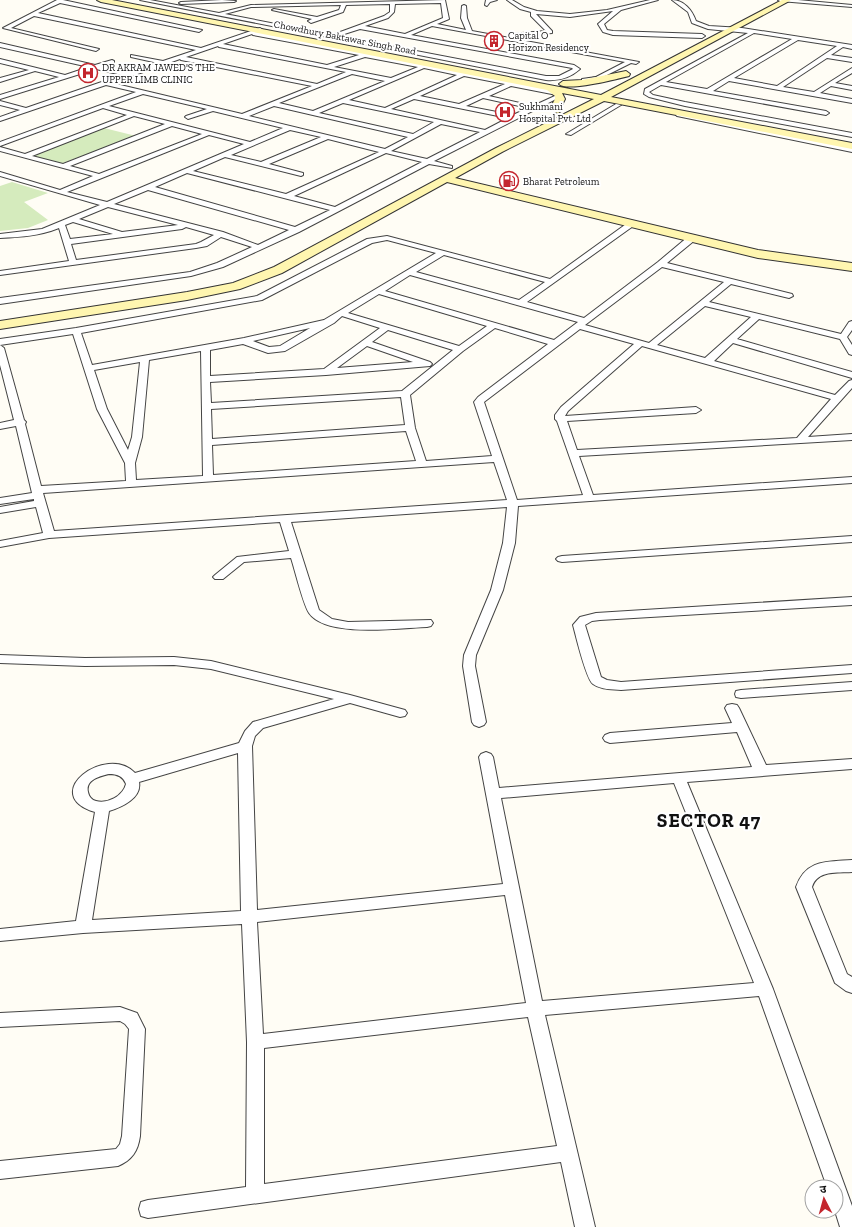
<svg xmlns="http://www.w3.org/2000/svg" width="852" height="1227" font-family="'Zilla Slab','Noto Sans Devanagari',serif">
<rect width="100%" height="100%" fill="#fffdf5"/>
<!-- green -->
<path fill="#d5ebbd" d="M104 128 136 136 60 164 29 156Z
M12 182 48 193 24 202 48 220 28 228 0 231V186Z"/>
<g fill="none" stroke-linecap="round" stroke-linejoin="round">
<!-- street casing -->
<g stroke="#444" stroke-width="2">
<path id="street" d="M57 0H63L202 30 199 32 60 3 38 13 201 48 260 28 263 30 258 32 558 91 560 92V94L562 96 434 161 452 166V168L429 164 299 232 223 267 191 276 0 304V298L190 272 217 263 252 247 221 237 207 246 196 248 0 275V271L69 261 59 228C39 236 21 237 0 238V234L42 229 100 205 0 176V172L60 190 93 176 0 151V147L25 154 127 115 103 108 0 146V142L136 92 106 85 0 121V117L20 110 0 105V101L26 108 122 75 96 69 0 99V95L59 77 35 71 0 82V78L29 70 0 63V59L65 75 89 67 0 47V43L95 65 112 60 114 61V63L102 67 128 73 158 63 131 57V55L163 61 196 50 34 16 11 28 99 49 96 51 3 28ZM252 34 253 35 359 55 327 65 223 44ZM218 46 219 47 346 72 317 84 186 57ZM365 57 418 67 391 78 334 67ZM180 59 181 60 312 86 242 114 112 83ZM424 68 457 75 385 108 349 100ZM352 74 385 81 313 111 279 103ZM464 76 505 84 459 104 420 96ZM511 86 557 95 533 106 489 96ZM143 94 207 109 186 116 185 117 188 119 213 111 283 128 250 142 109 106ZM483 98 528 108 513 115 466 106ZM414 99 508 118 485 130 391 109ZM343 103 434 122 413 134 319 113ZM274 106 408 137 385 149 249 116ZM134 116 165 124 63 164 32 156ZM441 124 480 132 427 159 391 151ZM172 126 202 134 99 174 70 166ZM290 130 321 137 261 162 231 155ZM209 135 244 144 107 202 67 192ZM328 139 379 152 286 194 193 171 225 157 301 176 303 175V173L269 164ZM386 153 422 162 335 207 294 196ZM187 173 330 210 295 227 155 187ZM148 190 289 230 258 245 223 232 114 204ZM108 207 178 225 122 232 79 219ZM73 222 113 234 70 239 65 225ZM186 227 214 235 201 242 196 244 76 260 71 244 182 229Z
M140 0H150L219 13 251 5 445 0 449 19 437 24 466 30 461 18 462 6 464 5 466 6 467 18 472 31 639 62 636 64 631 63 599 79 584 82 582 81V79L596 77 625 62 432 26 411 35 574 65 580 69C570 78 559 81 546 80ZM441 3 443 18 405 34 365 26 388 18 394 12 395 4ZM390 4V12L384 16 332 35 225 14 251 7 341 5 339 10 317 17 274 9 272 10 312 19 308 21 311 23 343 12 346 5ZM360 29 572 68 573 69 559 76H546L338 36Z
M222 0 236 1 234 2 181 4 179 3 181 2Z
M486 0H497L490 2 487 6 485 5Z
M507 0H512L524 7 537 11 570 14 607 10 650 0H658L621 10 604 24 607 30 613 31 702 34 705 36 702 38 613 35 603 32 598 24 613 11 570 17 536 14 552 31V33L512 37 510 36V34L546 31 531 16V12L520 9Z
M672 0C684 0 692 10 696 21L709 26 742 28 852 45V49L843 47 831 55 852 58V62L827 58 783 87 814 92 852 68V73L835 83 852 86V90L831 86 820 93 852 99V103L729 81 713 91 826 111 829 113 826 115 661 85 649 92 653 95 685 102 852 133V137L685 106 649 97 644 94 645 89 748 33 708 29 692 23 688 12ZM754 33 792 39 707 89 666 82ZM798 40 837 46 777 86 734 78Z
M778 0H798L852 5V7L780 1Z
M616 104 621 105 571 135 566 134Z
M679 113 852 148V152L677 116 676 115Z
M629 222H635L636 224 527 302 584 318 658 262 689 236H695V240L667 263 792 294 793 296 789 298 731 284 709 302 841 334 849 322 852 321V330L847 337 852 345V355L849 354 840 339 759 319 737 339 852 372V378L733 343 714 361 835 395 849 381 852 380V388L808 437 852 434V440L579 456 593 495 852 477V483L518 506 515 543 503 590 476 655 475 666 486 722 484 725 479 727 474 725 472 722 463 666 464 655 491 590 503 543 507 507 291 522 319 610 332 619 348 622 431 620 433 623 431 626 427 627C399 628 326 638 309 613 303 604 295 570 291 558L244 562 223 579H215L213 577 215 575 237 557 289 551 280 522 49 538 0 547V541L43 533 36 507 0 513V507L34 501V499L0 504V498L32 493 16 426 0 429V423L14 420 0 365V345L4 348 24 420 26 422 25 424 41 486 126 481 125 463 97 409 73 334 0 345V339L76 328 257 296 367 239 387 236 550 279ZM387 240 436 253 324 320 244 338 92 365 81 333 262 300 372 243ZM444 255 545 282 519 300 416 272ZM662 267 724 282 649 343 585 325ZM410 275 578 322 554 340 385 291ZM379 294 487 326 459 346 348 313ZM705 306 751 317 705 358 657 345ZM342 316 380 328 324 369 210 376V350L243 344 268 353 285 351 334 323ZM310 328 280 346 269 347 253 341ZM495 328 548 344 478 397 474 402 492 456 426 461 415 428 410 395 463 351ZM580 329 634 344 561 407 555 415V419L557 421 583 495 517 500 484 402ZM388 330 453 350 402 391 211 403 210 382 326 375 430 366 432 364 430 362 372 342ZM367 346 413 362 337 368ZM642 346 831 399 797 438 577 450 567 421 696 413 701 410 696 407 565 416 568 411ZM201 351 203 476 136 480 135 463 142 437 149 360ZM140 362 132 437 128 450 107 409 94 370ZM401 397 405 425 212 439 211 409ZM406 431 416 461 213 475 212 445ZM494 462 507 500 54 531 43 493Z
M852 536V542L562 562 558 561 556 559 558 557 562 556Z
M852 597V605L600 620 592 621 585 625 601 677 607 680 621 682 852 665V673L621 690C612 689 601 690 593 684 586 679 576 636 573 625L580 617 596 613Z
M0 655 85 658 174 657 211 661 350 695 405 710 407 713 405 716 400 717 350 703 263 728 255 736 252 746 257 910 503 884 479 757 481 754 486 752 491 754 493 757 499 788 752 767 737 732 610 743 605 741 603 738 605 735 610 733 732 723 725 708 727 705 732 704 737 705 739 708 766 765 852 759V769L687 782 773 989 852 1206V1227H840L835 1211H836V1187H827L759 996 545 1015 595 1227H575L561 1162 148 1218 141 1216 139 1209 141 1202 148 1200 246 1187 247 1042 242 924 83 933 0 941V929L76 921 95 812C38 795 106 743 135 773L239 743 245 731 253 722 334 699 211 669 174 665 85 666 0 663ZM238 753 241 911 92 920 109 811C122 807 142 798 139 782ZM109 774C117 774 123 776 126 784 123 796 108 804 96 801 92 800 89 797 88 792 85 780 100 776 109 774ZM674 783 754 983 542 1001 501 798ZM505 895 526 1003 263 1034 257 922ZM528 1017 557 1146 264 1184V1048Z
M852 682V690L741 698 736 697 735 694 736 691 741 690Z
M852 860V872C837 873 817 870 812 887L847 974 852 977V993L846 991 835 983 796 887C806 859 827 862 852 860Z
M120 1007 137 1013 145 1029 140 1136C138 1151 132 1160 118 1166L0 1179V1161L116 1149 120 1144 122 1136 129 1029 125 1024 120 1021 0 1027V1013Z"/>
</g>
<!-- secondary casing -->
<g stroke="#333" stroke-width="2">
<path id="secondary" d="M97 0H112L601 95 782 0H791L611 97 852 143V149L604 101 502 152 455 178 758 250 852 263V271L758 258 447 182 282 273 240 289 187 300 0 329V321L187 292 233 283 274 267 496 148 594 99 562 93 565 99 561 107 563 110 558 113 555 112 551 107 555 99V96L547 90 101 2Z
M626 71 630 74 629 76C617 79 567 92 559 84L563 81 582 80Z"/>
</g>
<!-- street -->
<use href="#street" fill="#fff" fill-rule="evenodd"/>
<!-- secondary -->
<use href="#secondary" fill="#fff6b0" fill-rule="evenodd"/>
</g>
<!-- icons -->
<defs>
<g id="building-ring" transform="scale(1)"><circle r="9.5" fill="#fff" stroke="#c4262e" stroke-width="1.5"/><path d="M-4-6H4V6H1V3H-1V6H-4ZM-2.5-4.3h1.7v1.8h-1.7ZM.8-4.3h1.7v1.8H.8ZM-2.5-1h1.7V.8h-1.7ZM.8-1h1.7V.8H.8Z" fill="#c4262e"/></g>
<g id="hospital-ring" transform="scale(1)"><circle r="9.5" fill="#fff" stroke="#c4262e" stroke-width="1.5"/><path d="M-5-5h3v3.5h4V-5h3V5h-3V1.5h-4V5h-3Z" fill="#c4262e"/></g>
<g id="fuel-ring" transform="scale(1)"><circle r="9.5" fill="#fff" stroke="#c4262e" stroke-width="1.5"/><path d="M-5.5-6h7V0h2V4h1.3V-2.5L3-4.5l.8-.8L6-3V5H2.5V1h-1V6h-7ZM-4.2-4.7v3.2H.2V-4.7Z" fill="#c4262e"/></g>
</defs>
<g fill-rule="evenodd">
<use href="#building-ring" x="494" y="41"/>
<use href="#hospital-ring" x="88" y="73"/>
<use href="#hospital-ring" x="505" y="112"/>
<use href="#fuel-ring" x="509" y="181"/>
</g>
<g text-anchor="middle" stroke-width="4" stroke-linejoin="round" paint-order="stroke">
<!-- far-poi labels -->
<g font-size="10" fill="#111" stroke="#fff" text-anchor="start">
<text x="508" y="39">Capital O<tspan x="508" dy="12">Horizon Residency</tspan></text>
<text x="102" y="71">DR AKRAM JAWED'S THE<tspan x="102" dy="12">UPPER LIMB CLINIC</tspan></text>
<text x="519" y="110">Sukhmani<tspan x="519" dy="12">Hospital Pvt. Ltd</tspan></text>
<text x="523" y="185">Bharat Petroleum</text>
</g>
<!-- far-street labels -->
<g font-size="10" fill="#111" stroke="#fff">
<text transform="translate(345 37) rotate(11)" y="4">Chowdhury Baktawar Singh Road</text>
</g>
<!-- near-district labels -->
<g font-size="19" font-weight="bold" letter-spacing="1" fill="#111" stroke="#fff">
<text x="709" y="827">SECTOR 47</text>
</g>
</g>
<!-- north arrow -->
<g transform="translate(824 1199) rotate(354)"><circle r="19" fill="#ffffff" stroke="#a0a0a0"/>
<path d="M0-3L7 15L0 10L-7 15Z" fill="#c4262e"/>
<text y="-6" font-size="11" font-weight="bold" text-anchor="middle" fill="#111111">उ</text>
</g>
</svg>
